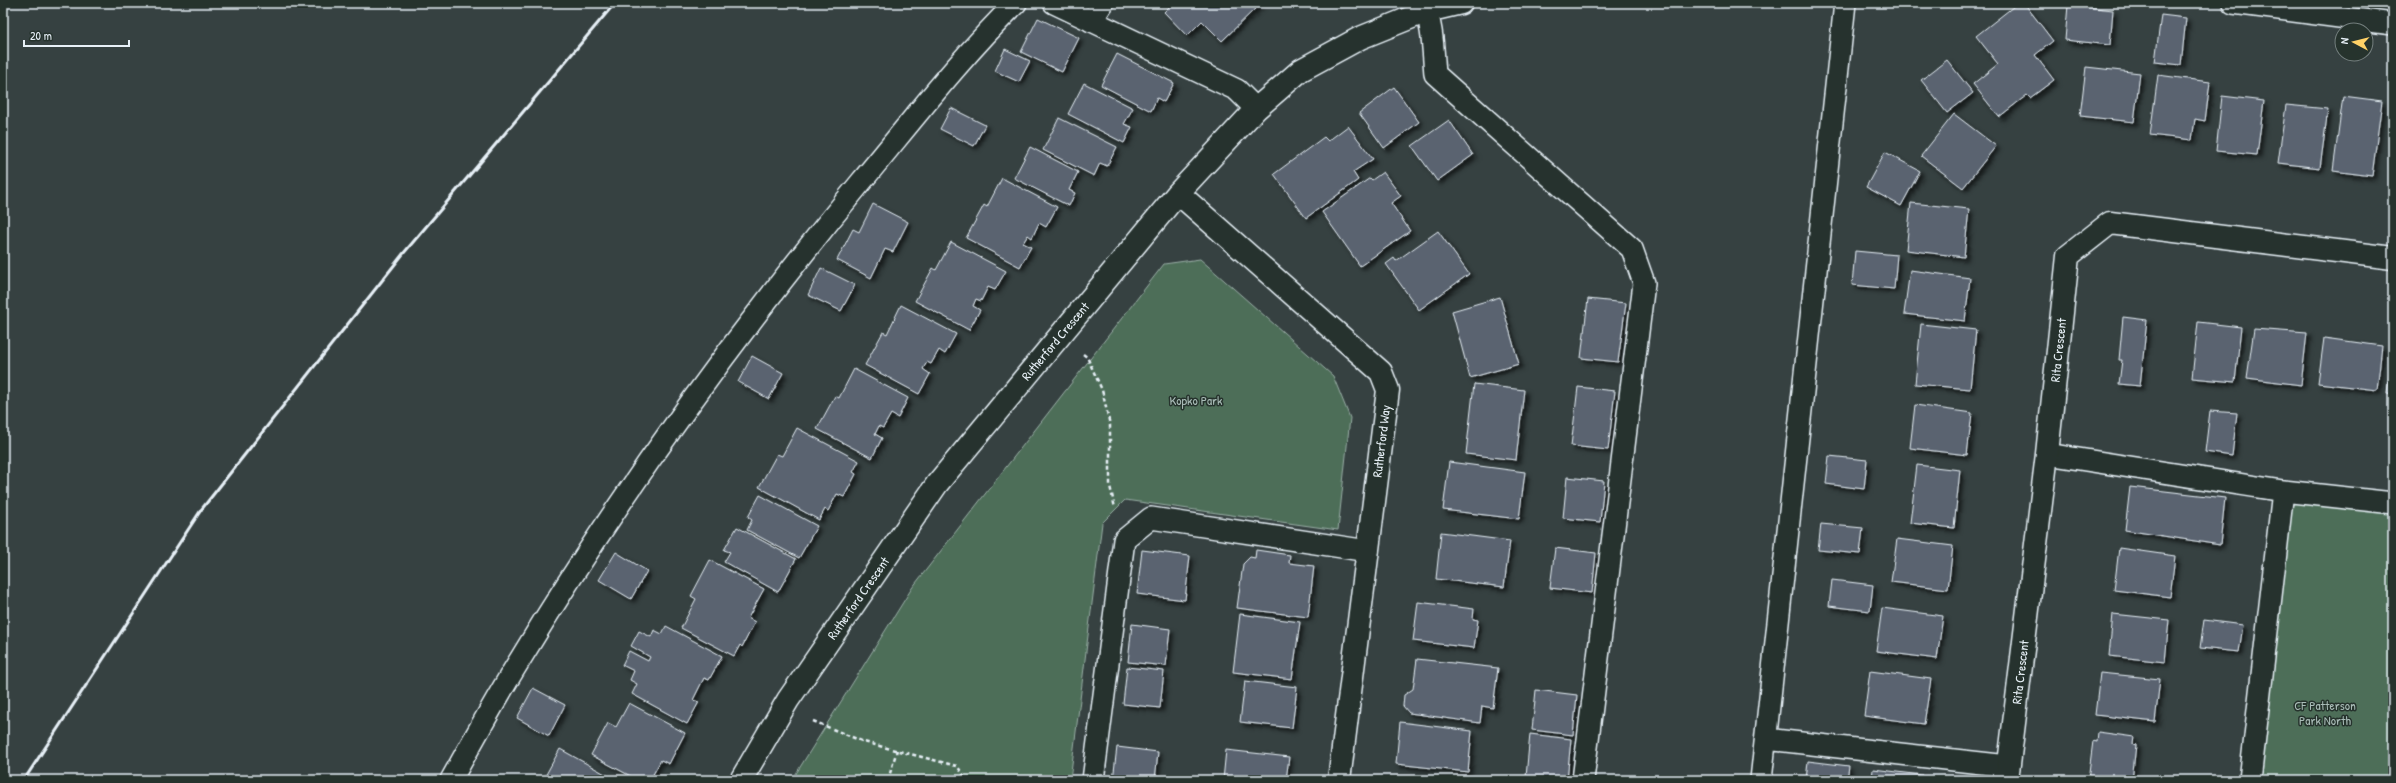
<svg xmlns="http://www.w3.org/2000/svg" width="2396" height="783" font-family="'Patrick Hand',sans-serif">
<defs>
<filter id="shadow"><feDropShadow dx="3.5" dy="3.5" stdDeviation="2" flood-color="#0009"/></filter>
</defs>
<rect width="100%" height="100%" fill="#364141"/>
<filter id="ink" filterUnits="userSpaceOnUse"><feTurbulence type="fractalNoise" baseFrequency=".025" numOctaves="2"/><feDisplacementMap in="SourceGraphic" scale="8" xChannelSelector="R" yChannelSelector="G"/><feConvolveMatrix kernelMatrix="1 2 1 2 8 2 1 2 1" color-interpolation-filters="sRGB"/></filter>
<g filter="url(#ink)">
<!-- green -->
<path fill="#4e6e59" stroke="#9bb0a8" d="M1200 259 1333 376 1350 418 1338 530 1125 500 1102 523 1070 780H792L912 588 1164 264Z
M2283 491 2393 503V780H2250Z"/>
<!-- building -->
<path fill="#5a6370" stroke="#e8f1f8" filter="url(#shadow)" d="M1173 3H1259L1260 4 1222 41 1202 21 1187 36 1164 12Z
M2018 3H2024L2053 41 2035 55 2054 80 2030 98 2027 95 1999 117 1973 84 1998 64 1976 36Z
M2068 5 2113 10 2110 45 2065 40Z
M2161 15 2186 18 2181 65 2155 62Z
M1038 18 1079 38 1062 72 1021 52Z
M1005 49 1030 61 1019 82 995 71Z
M1117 54 1174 83 1164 102 1157 98 1151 111 1101 85Z
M1947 60 1973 93 1947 113 1921 80Z
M2086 67 2140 73 2134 122 2080 116Z
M2158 75 2210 82 2205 121 2195 119 2192 140 2150 135Z
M1084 83 1133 108 1124 124 1132 127 1124 143 1068 114Z
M1394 87 1419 122 1384 148 1359 113Z
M2222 96 2264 101 2257 155 2216 151Z
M2343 96 2382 101 2372 176 2333 171Z
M2286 105 2328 109 2320 168 2278 163Z
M951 108 985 125 974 146 940 129Z
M1954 114 1996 146 1963 188 1921 156Z
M1059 118 1117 147 1107 166 1100 163 1094 176 1043 150Z
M1449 120 1473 155 1437 181 1412 146Z
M1348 126 1373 159 1353 172 1358 180 1306 218 1274 174 1324 137 1328 141Z
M1030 147 1078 172 1069 190 1075 193 1069 206 1014 178Z
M1885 152 1920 171 1901 206 1866 187Z
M1383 172 1401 196 1391 203 1410 231 1360 266 1322 212 1370 178 1372 180Z
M1002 178 1057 207 1046 227 1039 223 1032 238 1028 235 1023 243 1031 247 1020 267 966 238 984 205 987 207Z
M1911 203 1969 209 1964 257 1906 250Z
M873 204 908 222 893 252 885 249 871 278 837 260 853 229 859 232Z
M1438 231 1469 274 1419 310 1386 264 1394 258 1396 261Z
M951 242 1006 271 995 290 988 287 981 301 976 299 973 306 980 310 969 330 915 301 933 268 936 270Z
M1855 251 1897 255 1894 289 1852 285Z
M821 268 855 285 841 311 808 295Z
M1910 270 1970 278 1965 321 1904 314Z
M1500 297 1519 364 1470 378 1452 311Z
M1588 299 1626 303 1618 362 1581 358Z
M901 305 956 334 945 354 939 350 931 364 927 362 923 369 930 374 919 394 865 365 883 332 887 334Z
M2123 317 2147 320 2140 386 2119 384 2122 360H2119Z
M2198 322 2241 327 2235 382 2192 378Z
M1921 324 1976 330 1970 389 1915 384Z
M2254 329 2307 333 2301 385 2247 378Z
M2324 338 2382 346 2377 390 2318 383Z
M2393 345V394L2387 393Z
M752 356 783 373 769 399 738 382Z
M854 369 908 398 898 418 891 414 883 428 879 426 875 434 882 438 872 458 817 429 835 396 839 398Z
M1474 384 1524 390 1516 460 1466 454Z
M1578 387 1615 391 1608 450 1571 446Z
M1915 405 1972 413 1967 455 1910 448Z
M2210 411 2237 413 2232 456 2205 452Z
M797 428 859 461 853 472 856 474 844 497 837 494 828 511 825 509 819 520 759 487 777 454 782 456Z
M1829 456 1867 460 1864 489 1826 484Z
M1449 462 1525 472 1519 519 1443 510Z
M1917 465 1960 470 1954 528 1910 523Z
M1567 477 1604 481 1600 522 1563 518Z
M2130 487 2225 498 2220 545 2125 530Z
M760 495 817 526 799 558 747 530 752 520 748 517Z
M1821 524 1863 528 1860 554 1818 550Z
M737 527 796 559 778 592 724 562 730 552 724 550Z
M1441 532 1510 541 1504 587 1436 579Z
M1897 539 1953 546 1948 589 1891 582Z
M1555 548 1596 553 1592 593 1550 588Z
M2119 548 2175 556 2170 597 2114 590Z
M1142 550 1190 556 1185 600 1137 594Z
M1256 550 1290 555 1289 563 1314 566 1308 617 1237 608 1243 564 1250 557 1255 558Z
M616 552 647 571 631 599 599 580Z
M710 560 764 589 748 618 755 622 742 647 740 645 734 656 681 628 696 599 691 596Z
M1832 580 1873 585 1870 611 1829 606Z
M1418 602 1474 609 1473 619 1478 620 1474 648 1413 641Z
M1882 608 1943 616 1937 659 1876 651Z
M1240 614 1300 622 1292 679 1233 672Z
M2113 614 2169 620 2165 662 2109 656Z
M2204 620 2243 625 2239 652 2200 648Z
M1132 624 1170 629 1166 666 1128 662Z
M666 626 722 656 709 680 704 678 693 700 699 702 687 724 632 694 637 684 630 680 634 671 622 665 629 651 648 661 650 657 631 646 639 631 651 637 654 630 662 634Z
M1417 659 1498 668 1493 708 1482 706 1480 723 1409 713 1403 706 1404 695 1413 689Z
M1127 667 1164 671 1160 708 1123 704Z
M1870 671 1931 679 1924 724 1864 716Z
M2100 673 2160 679 2155 722 2095 715Z
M1245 681 1297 687 1292 728 1240 722Z
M533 688 565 705 549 736 517 718Z
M1536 690 1577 695 1573 735 1532 730Z
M629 703 685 733 669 764 661 760 650 780H638L591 755 608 723 616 727Z
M1400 722 1472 731 1468 772 1396 764Z
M2098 732 2134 737 2133 744 2136 745 2132 780H2088L2093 741 2097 742Z
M1530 734 1571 739 1567 780 1526 777Z
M1117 747 1158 752 1155 780H1113Z
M560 749 616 780H543Z
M1226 750 1289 757 1286 780H1223Z
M1808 761 1849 766 1847 780H1806Z
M1873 769 1922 775 1921 780H1872Z"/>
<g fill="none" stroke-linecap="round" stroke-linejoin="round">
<!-- lane casing -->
<g stroke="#e8f1f8" stroke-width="24">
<path id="lane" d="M1054 3 1237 90 1256 109
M1423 3C1433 24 1433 51 1435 74L1632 249 1644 283 1583 780
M2233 3 2393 24
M1091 21 1103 3
M2047 454 2283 491 2393 503
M1766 739 2008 766
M451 780C474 739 496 698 521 658 622 491 737 333 861 182 911 122 960 58 1016 3
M1093 780 1124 540 1151 518 1368 551
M1761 780 1845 3
M2250 780 2283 491"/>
</g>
<!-- street casing -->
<g stroke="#e8f1f8" stroke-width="25">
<path id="street" d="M1178 193 1381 372 1388 390 1339 780
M741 780 788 700 937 484 1178 193 1256 109 1301 70 1360 38 1427 11 1461 3
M2007 780 2047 454 2068 256 2110 223 2393 258"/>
</g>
<!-- path -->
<path stroke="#e8f1f8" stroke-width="2.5" stroke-dasharray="4 3" stroke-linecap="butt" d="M1083 354 1087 357 1102 390 1110 425V486L1115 508
M813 721 864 742 957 766 963 774 964 780
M888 780 897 750"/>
<!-- lane -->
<use href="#lane" stroke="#26332d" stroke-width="21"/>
<!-- street -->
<use href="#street" stroke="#26332d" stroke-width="22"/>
<!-- rail -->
<path stroke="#e8f1f8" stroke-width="3" d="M24 780 201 510 403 254 615 3"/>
</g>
</g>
<g text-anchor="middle" stroke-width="3" stroke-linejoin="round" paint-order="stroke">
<!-- street labels -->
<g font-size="13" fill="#e8f1f8" stroke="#26332d">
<text transform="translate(1055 341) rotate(-50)" y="5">Rutherford Crescent</text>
<text transform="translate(2058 350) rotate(-84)" y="5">Rita Crescent</text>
<text transform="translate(1381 441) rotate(-83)" y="5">Rutherford Way</text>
<text transform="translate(858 598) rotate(-55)" y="5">Rutherford Crescent</text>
<text transform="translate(2020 672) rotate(-83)" y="5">Rita Crescent</text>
</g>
<!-- park labels -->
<g font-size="13" fill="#aabdb8" stroke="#26332d">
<text x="1196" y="405">Kopko Park</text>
<text x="2325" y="710">CF Patterson<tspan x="2325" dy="15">Park North</tspan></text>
</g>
</g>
<!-- margin -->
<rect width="2396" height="783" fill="none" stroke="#26332d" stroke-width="16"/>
<rect x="8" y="8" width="2380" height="767" fill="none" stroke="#e8f1f8" stroke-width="1.5" filter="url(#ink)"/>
<!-- north arrow -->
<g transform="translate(2354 42) rotate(277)"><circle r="19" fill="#26332d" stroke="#747f7e"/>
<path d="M0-3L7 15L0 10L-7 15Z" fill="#ffd166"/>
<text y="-6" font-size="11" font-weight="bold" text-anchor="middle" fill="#e8f1f8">N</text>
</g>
<!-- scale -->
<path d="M24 40v6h105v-6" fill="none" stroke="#e8f1f8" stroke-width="2"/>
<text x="30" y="40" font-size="12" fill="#e8f1f8" stroke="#26332d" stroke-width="3" paint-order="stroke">20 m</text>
</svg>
